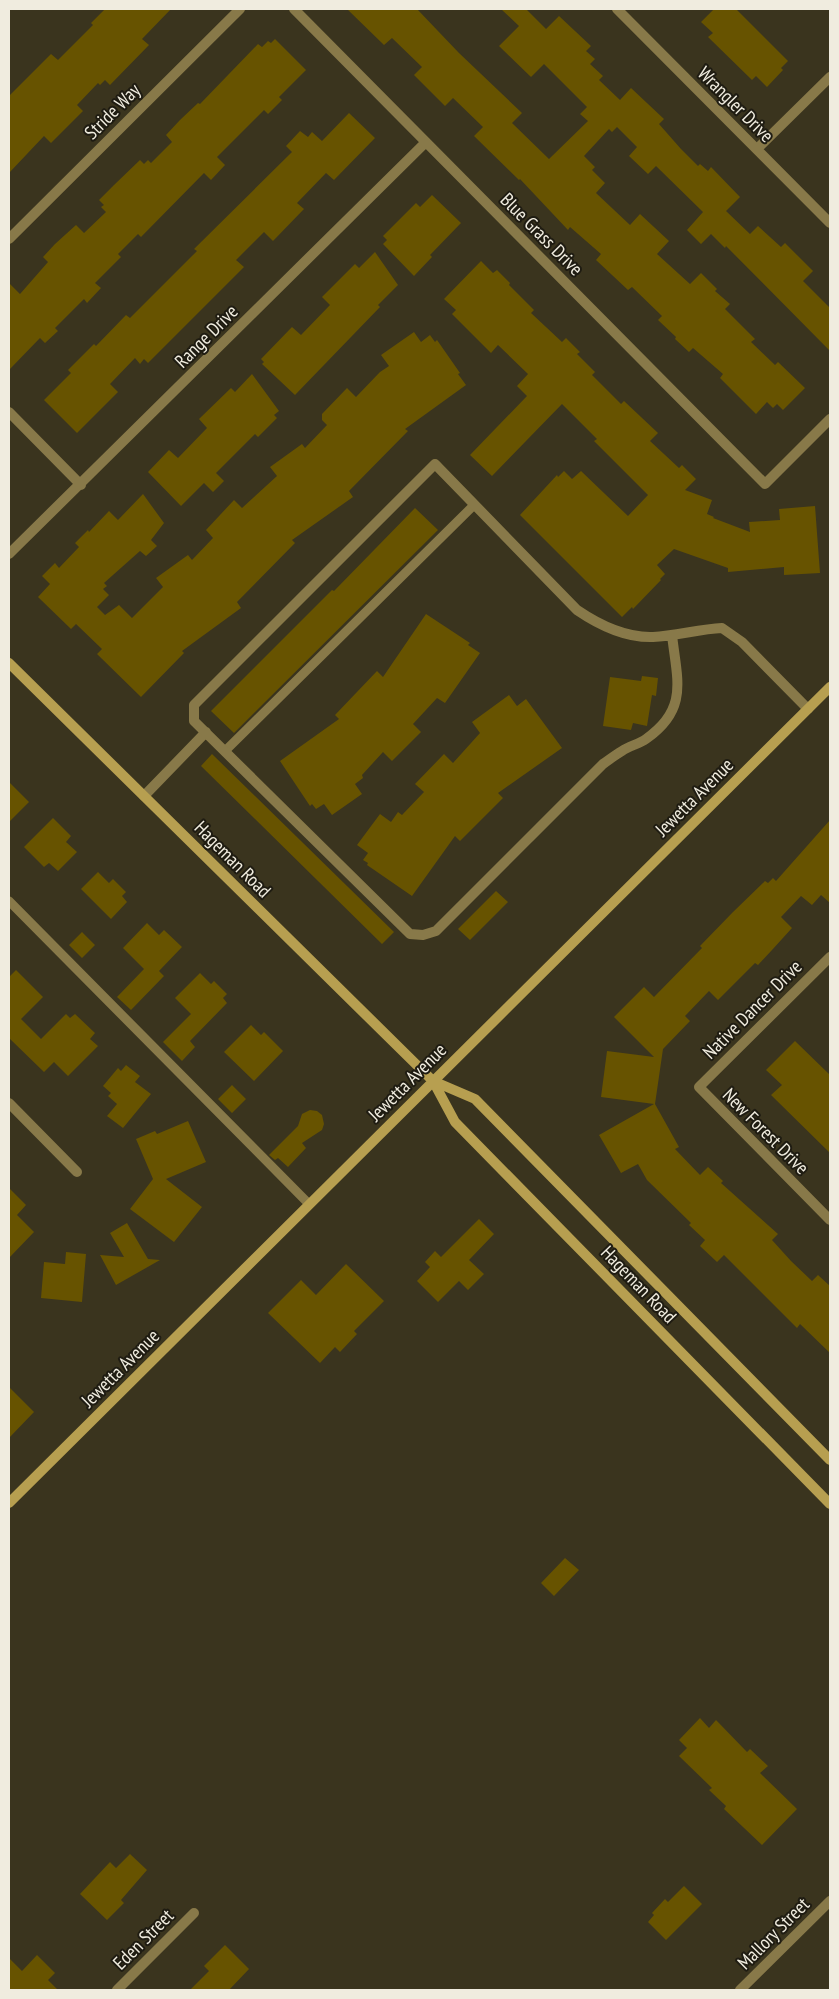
<svg xmlns="http://www.w3.org/2000/svg" width="839" height="1999" font-family="'PT Sans Narrow',sans-serif">
<rect width="100%" height="100%" fill="#3a341e"/>
<!-- building -->
<path fill="#675300" d="M105 9H171L142 39 149 45 110 85 105 80 100 85 98 83 77 105 83 111 51 143 44 136 9 173V96L51 54 58 60 93 25 91 23Z
M347 9H417L459 53 522 113 512 123 549 159 588 121 580 114 587 107 544 64 531 77 499 46 519 26 501 9H526L546 29 559 16 591 46 586 51 595 59 590 64 603 76 599 80 620 100 631 88 664 119 659 124 681 149 698 166 700 164 708 171 711 167 740 197 726 211 750 234 758 226 781 247 785 243 813 271 803 281 830 308V351L726 246 725 248 711 234 701 244 687 230 703 212 656 166 648 174 629 156 637 147 617 127 612 132 609 129 584 156 595 167 592 170 605 183 596 193 630 225 640 214 669 241 657 254 690 284 701 273 717 289 715 291 730 304 725 309 755 339 751 342 775 365 778 362 805 388 783 410 777 404 773 408 767 402 756 414 720 378 723 374 693 348 689 352 675 339 676 337 658 320 662 316 632 287 628 290 596 260 601 254 570 227 568 230 520 179 519 180 474 136 483 127 453 98 445 106 414 75 422 67 392 38 384 45Z
M714 9H736L788 61 781 68 783 70 767 87 756 76 752 80 708 37 713 33 701 22Z
M275 39 306 70 279 97 282 100 268 114 264 110 217 157 225 165 211 180 204 173 141 237 138 234 118 254 121 257 95 283 101 288 87 303 84 299 55 328 58 331 45 343 40 338 9 370V283L20 294 48 262 43 257 55 244 76 225 84 233 106 212 101 207 104 205 99 200 114 185 140 160 144 164 148 160 151 163 172 142 166 135 180 120 198 103 200 104 258 44 262 47 268 41 271 43Z
M349 113 375 138 334 180 326 173 297 203 304 209 273 241 264 232 236 260 244 267 148 363 144 359 140 364 135 358 110 384 118 392 77 433 44 400 71 373 68 370 94 344 96 346 126 315 130 318 197 251 194 249 292 152 286 146 300 131 308 137 312 132 322 141Z
M432 195 461 223 430 255 432 257 414 276 383 244 387 240 383 236 416 203 420 207Z
M375 252 398 285 378 305 380 307 295 395 262 364 264 362 261 359 292 327 301 335 330 305 322 297 355 264 359 268Z
M481 261 493 273 497 270 510 283 509 285 534 310 531 313 562 342 566 338 580 352 577 354 595 372 592 375 621 404 624 401 658 433 650 441 679 468 682 465 696 479 685 490 712 500 707 514 714 517 713 518 750 532 749 522 780 520 779 509 815 506 820 573 784 575V567L728 572V568L674 549 657 565 665 574 660 579 661 580 633 609 632 607 622 617 520 515 557 475 558 477 564 471 572 479 581 471 628 516 648 495 594 441 597 439 562 404 492 476 470 455 527 396 517 386 528 374 498 345 491 353 452 314 456 310 444 299Z
M414 332 421 342 430 335 435 342 437 340 460 373 458 374 466 385 405 429 408 431 349 491 353 497 292 540 295 543 237 602 241 608 182 651 184 653 141 697 97 654 102 649 76 624 71 629 38 597 50 584 42 576 55 563 59 568 79 547 75 543 88 530 89 532 109 511 118 520 143 494 164 523 151 540 157 546 146 556 140 551 104 583 107 586 103 589 109 595 97 607 105 615 119 605 132 618 163 587 156 578 188 555 192 560 213 538 206 530 234 500 242 508 277 476 270 467 302 444 305 448 327 425 322 420V414L347 388 356 397 380 372 389 366 381 355Z
M252 374 279 411 274 415 277 418 258 437 255 434 216 473 224 481 213 492 204 483 181 506 148 472 169 450 178 458 207 428 199 419 231 388 235 392Z
M415 508 438 530 234 733 211 711 332 590 334 591Z
M426 614 470 643 468 645 480 653 445 703 437 698 413 724 421 732 392 761 383 752 362 775 363 778 355 784 362 794 332 815 324 804 316 809 312 804 310 806 280 761 339 719 335 715 377 671 383 677Z
M642 676 658 678 656 696 652 695 647 726 633 723 631 730 603 726 610 677 641 681Z
M509 695 517 706 526 699 562 748 498 793 503 798 460 841 455 836 412 896 367 865 368 863 363 860 368 853 357 845 380 814 391 822 398 812 402 815 424 792 415 784 444 754 453 763 480 733 472 722Z
M212 754 394 932 382 944 201 766Z
M9 782 29 802 9 822Z
M53 818 71 836 66 842 77 852 58 871 49 863 44 867 24 847Z
M830 820V903L821 895 812 905 801 896 781 917 792 928 772 950 758 965 755 963 718 1000 709 991 685 1016 690 1021 663 1049 655 1104 679 1147 675 1149 700 1175 708 1167 723 1181 721 1183 778 1234 772 1240 791 1261 812 1281 818 1275 830 1286V1353L800 1324 797 1328 724 1255 717 1262 700 1246 705 1240 689 1225 691 1223 647 1180 638 1164 621 1173 599 1135 654 1104 601 1097 607 1051 654 1057 614 1017 644 987 654 997 702 948 700 946 733 912 765 881 768 883 773 878 776 881Z
M98 872 109 883 113 879 126 892 122 896 127 902 111 919 81 889Z
M496 891 508 902 470 940 458 929Z
M147 923 159 935 164 930 182 947 159 971 164 976 131 1010 117 997 144 969 123 948Z
M82 932 95 945 82 958 69 945Z
M16 970 43 997 21 1019 41 1039 66 1014 70 1018 75 1014 95 1033 90 1039 98 1046 68 1076 54 1062 44 1072 9 1038V977Z
M200 973 211 984 214 981 227 994 223 998 227 1003 190 1041 195 1047 182 1061 163 1042 191 1014 175 998Z
M251 1025 261 1035 264 1032 283 1051 254 1081 224 1052Z
M795 1041 830 1075V1153L771 1095 782 1085 766 1070Z
M126 1065 140 1076 135 1082 151 1094 123 1128 107 1116 117 1104 108 1096 111 1093 103 1086 118 1068 121 1071Z
M232 1085 246 1099 232 1113 218 1099Z
M310 1110 317 1111 322 1115 324 1124 322 1130 302 1143 306 1148 288 1167 278 1158 275 1160 269 1155 298 1126 302 1114Z
M188 1121 206 1162 166 1179 202 1207 174 1242 130 1209 153 1179 136 1139 155 1131 157 1134Z
M9 1188 26 1205 17 1215 34 1232 9 1258Z
M479 1219 494 1234 469 1260 484 1274 468 1290 459 1281 438 1302 417 1281 430 1267 425 1262 435 1251 441 1257Z
M127 1223 148 1259 160 1260 116 1285 100 1255 124 1257 110 1233Z
M66 1252 86 1254 82 1302 41 1298 44 1262 65 1264Z
M346 1264 384 1301 354 1331 357 1334 340 1352 335 1347 320 1363 268 1313 301 1280 316 1295Z
M9 1387 34 1412 9 1438Z
M565 1558 579 1570 554 1596 541 1583Z
M700 1718 709 1728 716 1720 747 1752 750 1749 768 1766 760 1773 797 1809 762 1845 724 1809 726 1806 709 1790 712 1788 679 1756 687 1748 679 1740Z
M130 1854 147 1870 121 1900 124 1903 107 1920 80 1894 110 1862 116 1868Z
M684 1886 702 1904 666 1940 648 1922 654 1915 652 1913 665 1899 668 1902Z
M225 1945 249 1969 229 1990H190L209 1971 204 1966Z
M37 1955 55 1973 48 1980 58 1990H9V1958L22 1971Z"/>
<g fill="none" stroke-linecap="round" stroke-linejoin="round">
<!-- lane -->
<path stroke="#887949" stroke-width="9" d="M225 751 474 505
M9 901 309 1204"/>
<!-- street -->
<path stroke="#887949" stroke-width="10" d="M294 9 765 484 830 419
M617 9 830 223
M757 149 830 77
M9 239 240 9
M9 412 81 485
M9 554 426 142
M672 635C677 680 689 709 646 739 639 744 629 746 622 751 615 755 609 760 603 764L436 931 423 935 410 934 194 721V705L435 464 577 610C599 625 625 638 653 637 676 636 699 629 722 628L742 642 808 709
M144 796 206 732
M830 957 699 1087 830 1220
M9 1103 77 1172
M117 1990 194 1913
M740 1990 830 1901"/>
<!-- secondary -->
<path stroke="#b79f50" stroke-width="10" d="M9 663 433 1081 455 1122 830 1504
M433 1081 475 1099 830 1460
M9 1503 830 687"/>
</g>
<g text-anchor="middle" stroke-width="4" stroke-linejoin="round" paint-order="stroke">
<!-- street labels -->
<g font-size="19" fill="#f0ecdf" stroke="#1f1c12">
<text transform="translate(736 104) rotate(45)" y="7">Wrangler Drive</text>
<text transform="translate(112 111) rotate(-45)" y="7">Stride Way</text>
<text transform="translate(542 234) rotate(45)" y="7">Blue Grass Drive</text>
<text transform="translate(206 336) rotate(-45)" y="7">Range Drive</text>
<text transform="translate(694 797) rotate(-45)" y="7">Jewetta Avenue</text>
<text transform="translate(233 859) rotate(45)" y="7">Hageman Road</text>
<text transform="translate(752 1009) rotate(-45)" y="7">Native Dancer Drive</text>
<text transform="translate(407 1082) rotate(-45)" y="7">Jewetta Avenue</text>
<text transform="translate(766 1131) rotate(45)" y="7">New Forest Drive</text>
<text transform="translate(639 1284) rotate(46)" y="7">Hageman Road</text>
<text transform="translate(120 1368) rotate(-45)" y="7">Jewetta Avenue</text>
<text transform="translate(773 1933) rotate(-45)" y="7">Mallory Street</text>
<text transform="translate(143 1939) rotate(-45)" y="7">Eden Street</text>
</g>
</g>
<!-- border -->
<rect width="839" height="1999" fill="none" stroke="#f0ecdf" stroke-width="20"/>
</svg>
